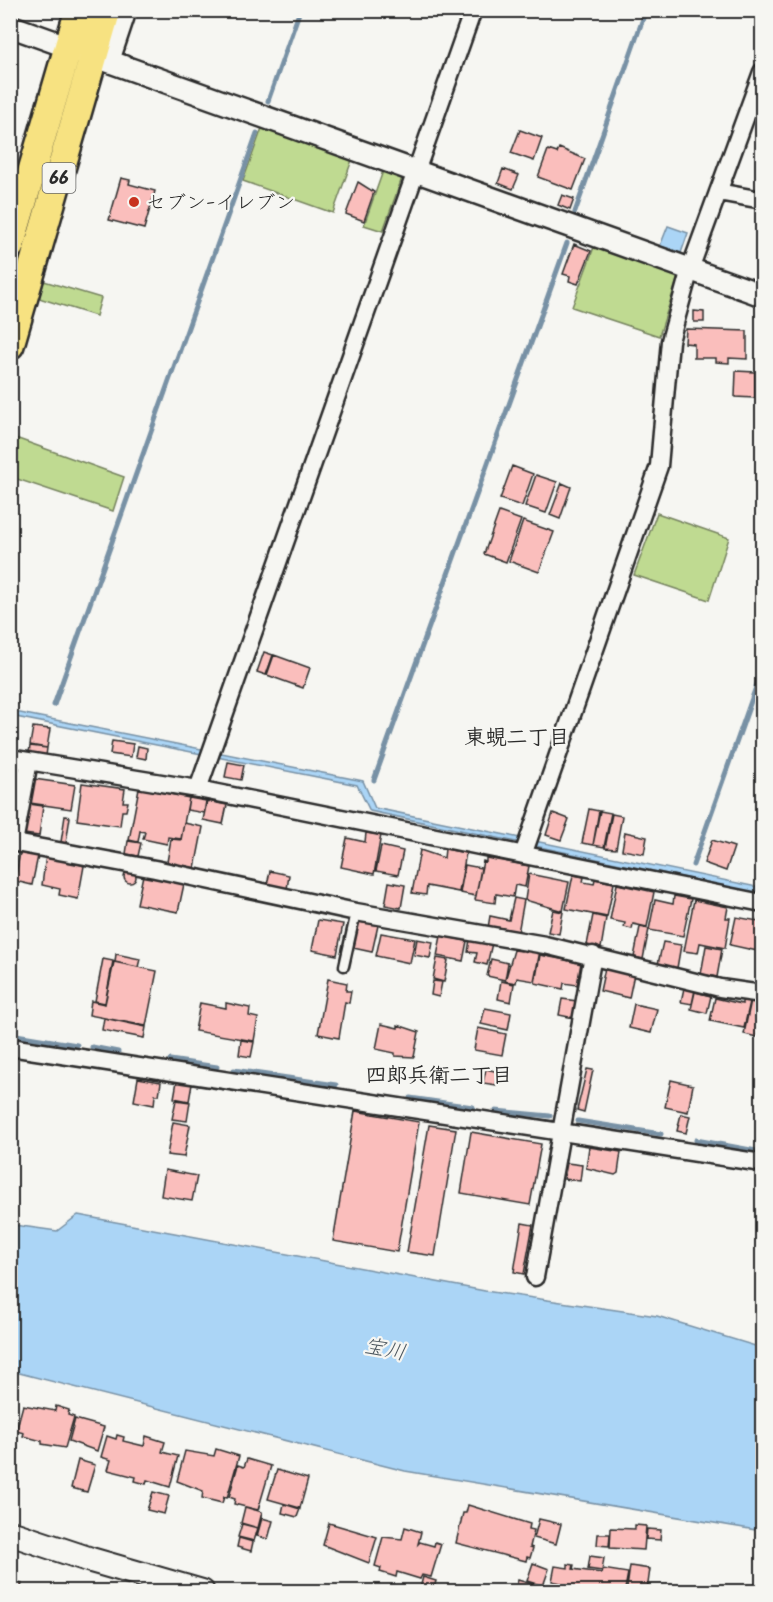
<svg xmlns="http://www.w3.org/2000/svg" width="773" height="1602" font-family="Kalam,'Klee One',sans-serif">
<rect width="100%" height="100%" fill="#f6f6f2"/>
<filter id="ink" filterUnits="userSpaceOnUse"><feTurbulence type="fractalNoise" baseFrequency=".0167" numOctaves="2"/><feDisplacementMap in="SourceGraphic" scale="12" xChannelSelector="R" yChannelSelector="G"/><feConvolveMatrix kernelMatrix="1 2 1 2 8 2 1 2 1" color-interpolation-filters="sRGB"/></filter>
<g filter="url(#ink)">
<!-- green -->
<path fill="#bfda91" stroke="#75825e" stroke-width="1.5" d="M262 128 352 160 333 213 243 181Z
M383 171 402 178 383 231 364 225Z
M594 247 678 277 659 336 572 307Z
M44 281 101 298 96 316 39 298Z
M10 436 124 477 113 511 11 477Z
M657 513 729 538 709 600 634 575Z"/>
<!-- water -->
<path fill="#abd5f6" stroke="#7891a5" stroke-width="1.5" d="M668 226 688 233 681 253 660 246Z
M10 711 363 781 375 808 762 888V894L370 811 357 785 11 716Z
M78 1215 485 1291 657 1316 762 1348V1531L405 1471 11 1371V1219L14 1225 57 1231Z"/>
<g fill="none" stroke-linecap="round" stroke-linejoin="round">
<!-- stream -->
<path stroke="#7891a5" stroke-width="5" d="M268 101 300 10
M575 212 646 10
M54 705 257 133
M374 780 567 243
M693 865 762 670
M10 1034 77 1045
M92 1047 118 1052
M170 1060 217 1067
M234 1070 336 1085
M410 1098 473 1107
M496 1111 550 1116
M578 1121 661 1134
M696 1140 762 1152"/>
</g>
<!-- building -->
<path fill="#fabebc" stroke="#2b2b2b" stroke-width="1.5" d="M520 130 542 138 534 161 511 153Z
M559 148 585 159 573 190 538 177 548 150 557 153Z
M503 169 519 175 513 189 498 183Z
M121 178 130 180 129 184 155 191 144 229 109 220Z
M358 182 374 192 364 221 346 214Z
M562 195 574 199 570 210 558 205Z
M574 244 591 251 578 284 569 281 570 276 563 274Z
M694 311 704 312V322H694Z
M686 329 747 331V359L729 358V363L716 362V358H694V344L685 343Z
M736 371 755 372V398L735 397Z
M512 466 533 474 522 506 500 499Z
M536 475 557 482 546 513 525 506Z
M562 483 571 487 560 519 550 515Z
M499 512 521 520 506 562 484 554Z
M523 521 554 532 539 572 509 561Z
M264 652 273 655 266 675 257 672Z
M274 655 310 668 303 688 267 675Z
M33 727 50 729 47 748 30 745Z
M112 741 133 744 131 757 110 754Z
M30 746 47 748 46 756 29 753Z
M138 746 147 748 146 759 136 757Z
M228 762 244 765 241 780 225 777Z
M10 778 20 780 10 830Z
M34 779 75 785 71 809 30 803Z
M82 783 125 789 123 802H128L126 811H122L120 826 77 820Z
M139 788 189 798 181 839 168 837 167 844 143 839 145 832 140 831 138 842 129 840Z
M189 798 206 801 204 813 187 810Z
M207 801 227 805 223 824 203 820Z
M29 804 43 806 39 836 24 834Z
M589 809 599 811 593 845 582 843Z
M600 811 611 813 604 847 593 845Z
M553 813 569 819 561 840 546 835Z
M612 814 622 816 616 849 605 848Z
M65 816 70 817 66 843 61 842Z
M184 823 203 827 195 868 167 862 171 839 181 840Z
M625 832 647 837 644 854 622 850Z
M366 833 381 835 374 874 341 867 347 838 365 842Z
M712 840 734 847 726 871 704 863Z
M128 841 141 843 138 856 126 854Z
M381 846 403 851 398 875 376 871Z
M445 849 466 853 459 892 427 886 426 895 412 893 420 850 444 858Z
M20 852 38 856 32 885 15 881Z
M46 855 78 861V864L84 866 78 899 59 895 60 889 42 885Z
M486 858 529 866 525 887 515 885 513 897 496 894 495 903 475 900 483 861 486 862Z
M465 865 481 868 476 896 460 893Z
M124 877a6 6 0 1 1 12 0a6 6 0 1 1-12 0Z
M270 871 289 875 287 889 267 885Z
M529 874 569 882 563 911 525 900Z
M143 875 184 884 178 912 137 904Z
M573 875 584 877 583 882 594 884 595 879 614 883 607 917 566 909Z
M389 882 405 885 401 908 385 905Z
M617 884 654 892 647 927 633 924 632 929 624 927 625 923 610 920Z
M674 896 691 899 683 936 649 930 655 900 673 904Z
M514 898 524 900 518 933 488 928 490 916 509 920Z
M694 900 728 907 726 918H730L725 948 700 943 698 953 684 951Z
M553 910 563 912 559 934 548 932Z
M760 913 762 914V952L730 945 736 917 758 921Z
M593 915 606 918 601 948 587 945Z
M366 918 379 921 372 952 353 948 359 922 365 923Z
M318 920 343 924 337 955 312 950Z
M640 927 649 929 643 959 634 957Z
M381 933 415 939 410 963 376 956Z
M441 936 467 941 463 961 437 956Z
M417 939 433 942 430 958 414 955Z
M470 939 492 943 487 965 475 962 477 953 468 952Z
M663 942 681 945 677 968 658 964Z
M706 946 722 949 717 977 701 974Z
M521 948 540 951 534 981 517 978 516 983 505 981 514 950 521 951Z
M116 954 140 959 138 967 115 962Z
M540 955 581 963 577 985 564 983 563 989 535 983Z
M437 958 448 960 444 982 433 979Z
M103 959 113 961 105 1003 95 1001Z
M491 959 508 963 505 980 487 976Z
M114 962 157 971 146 1026 89 1015 91 1001 105 1004Z
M605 968 634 974 629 998 600 991Z
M328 979 347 983 346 991H351L349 1003 345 1002 339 1038 318 1034Z
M433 981 442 982 439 997 431 995Z
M501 981 514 984 511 1002 498 999Z
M684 988 695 990 692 1004 681 1002Z
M695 992 711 996 707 1013 691 1009Z
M715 998 742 1004V1000L750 1002 744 1028 710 1021Z
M562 999 577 1001 574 1018 559 1015Z
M751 1000 762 1003 757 1037 744 1034Z
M200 1003 226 1008V1003L250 1008 249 1016 258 1018 254 1041 195 1031Z
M634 1004 657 1009 651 1033 629 1028Z
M485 1008 511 1013 508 1030 481 1024Z
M104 1018 146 1027 144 1038 102 1030Z
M381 1024 398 1028V1025L419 1032 414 1057 395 1056V1053L376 1049Z
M478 1028 506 1034 502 1055 474 1050Z
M241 1040 254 1042 251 1057 239 1055Z
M486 1069 499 1072 496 1085 483 1083Z
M587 1069 593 1070 584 1112 577 1110Z
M138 1078 161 1082 159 1095H155L154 1105 134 1101Z
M671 1080 693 1085 688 1112 665 1107Z
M177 1081 192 1084 189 1101 174 1098Z
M176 1100 190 1102 187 1121 172 1119Z
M355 1111 419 1122 397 1252 333 1241Z
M681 1114 690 1116 686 1133 677 1131Z
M173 1122 190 1125 184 1157 167 1155Z
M429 1125 456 1129 435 1256 407 1252Z
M471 1132 541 1144 530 1205 461 1193Z
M589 1147 621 1152 618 1173 615 1175 586 1168Z
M567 1163 582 1165 580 1181 564 1179Z
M165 1170 197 1176 192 1201 161 1196Z
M522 1223 533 1225 524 1274 514 1272Z
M23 1405 55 1411 56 1406 69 1410 68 1415 74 1417 65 1448 42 1444V1441L23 1436 24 1433 16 1431Z
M75 1419 104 1427 97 1451 69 1441Z
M117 1435 124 1437 123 1441 144 1446 146 1436 165 1442 162 1452 178 1456 170 1487 147 1480 146 1484 135 1481 136 1477 108 1470 111 1460 101 1457 107 1436 116 1439Z
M216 1449 239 1456 227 1498 224 1497 222 1503 202 1498 203 1491 177 1481 185 1451 214 1456Z
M247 1459 271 1466 258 1510 234 1504 235 1499 229 1497 238 1465 244 1467Z
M78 1460 95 1465 87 1492 71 1488Z
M277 1470 308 1479 300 1508 268 1499Z
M153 1492 169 1496 164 1514 147 1510Z
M284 1504 300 1509 297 1517 282 1513Z
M468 1505 530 1524 529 1529 534 1530 530 1547 533 1548 530 1558 527 1557 526 1561 456 1543 463 1513H466Z
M245 1507 262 1512 258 1528 241 1523Z
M262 1518 273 1521 268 1539 257 1536Z
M539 1519 561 1524 556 1544 534 1538Z
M329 1523 377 1537 369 1563 323 1545Z
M242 1524 258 1528 254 1541 238 1537Z
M635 1525 646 1526 644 1550 610 1548 611 1528 635 1529Z
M405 1527 421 1532 418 1544 420 1542 434 1546 435 1542 441 1544 431 1577 422 1575 420 1579 397 1572 396 1577 380 1572 381 1568 375 1566 383 1537 402 1539Z
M647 1529 661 1530 660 1540 646 1539Z
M598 1534H610L609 1546 597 1545Z
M239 1538 253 1542 251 1551 237 1547Z
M590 1556 604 1558 602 1571 588 1569Z
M533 1563 549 1569 543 1586 527 1581Z
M568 1564 574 1565 573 1569 602 1573 603 1569 628 1573 625 1589 632 1592H559L561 1583 552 1581 555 1566 568 1568Z
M630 1566 650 1569 647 1591 627 1588Z
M423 1577 436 1581 433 1592H419Z
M10 1580 22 1584 19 1592H10Z
M518 1580 538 1586 537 1592H515Z"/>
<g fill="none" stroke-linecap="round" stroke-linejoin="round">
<!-- service casing -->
<g stroke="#2b2b2b" stroke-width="13">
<path id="service" d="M344 966 356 912"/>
</g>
<!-- minor casing -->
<g stroke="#2b2b2b" stroke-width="21">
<path id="minor" d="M111 61 128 10
M718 192 762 200
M10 758 198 789 762 903
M198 789 473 10
M10 842 155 869 356 912 545 945 720 988 762 994
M14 843 29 761
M523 855 659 466 670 341 690 269 762 72
M10 1047 762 1163
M535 1277 593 955"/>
</g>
<!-- tertiary casing -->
<g stroke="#2b2b2b" stroke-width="26">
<path id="tertiary" d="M10 26 762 295"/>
</g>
<!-- secondary casing -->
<g stroke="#2b2b2b" stroke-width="28">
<path id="secondary" d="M10 1533 91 1560 202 1592"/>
</g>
<!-- primary casing -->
<g stroke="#2b2b2b" stroke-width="32">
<path id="primary" d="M10 246 79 10
M10 345 107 10"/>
</g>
<!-- service -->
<use href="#service" stroke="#f6f6f2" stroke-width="8"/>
<!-- minor -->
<use href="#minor" stroke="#f6f6f2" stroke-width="16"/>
<!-- tertiary -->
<use href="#tertiary" stroke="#f6f6f2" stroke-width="21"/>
<!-- secondary -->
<use href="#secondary" stroke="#f6f6f2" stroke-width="24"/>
<!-- primary -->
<use href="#primary" stroke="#f7e281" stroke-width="27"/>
</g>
</g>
<!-- markers -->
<circle fill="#c8321e" stroke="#f6f6f2" stroke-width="2" cx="134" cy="202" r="6"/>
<g text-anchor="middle" stroke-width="4.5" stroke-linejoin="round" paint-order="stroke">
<!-- shield labels -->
<rect fill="#f6f6f2" stroke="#686867" stroke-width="1.5" x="42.5" y="163" width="33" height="30" rx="4.5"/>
<g font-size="18" font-weight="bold" fill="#2b2b2b">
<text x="59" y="184">66</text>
</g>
<!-- poi labels -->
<g font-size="20" fill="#2b2b2b" stroke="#f6f6f2" text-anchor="start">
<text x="146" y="209">セブン-イレブン</text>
</g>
<!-- neighbourhood labels -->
<g font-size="21" font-weight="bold" fill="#2b2b2b" stroke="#f6f6f2">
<text x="517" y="744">東蜆二丁目</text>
<text x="439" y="1082">四郎兵衛二丁目</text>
</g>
<!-- water labels -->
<g font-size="21" font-style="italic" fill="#4b565e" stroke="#f6f6f2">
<text transform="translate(385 1349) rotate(11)" y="7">宝川</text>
</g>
</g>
<!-- margin -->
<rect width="773" height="1602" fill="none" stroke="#f6f6f2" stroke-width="36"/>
<rect x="18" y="18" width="737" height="1566" fill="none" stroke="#2b2b2b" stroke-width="2" filter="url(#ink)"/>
</svg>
